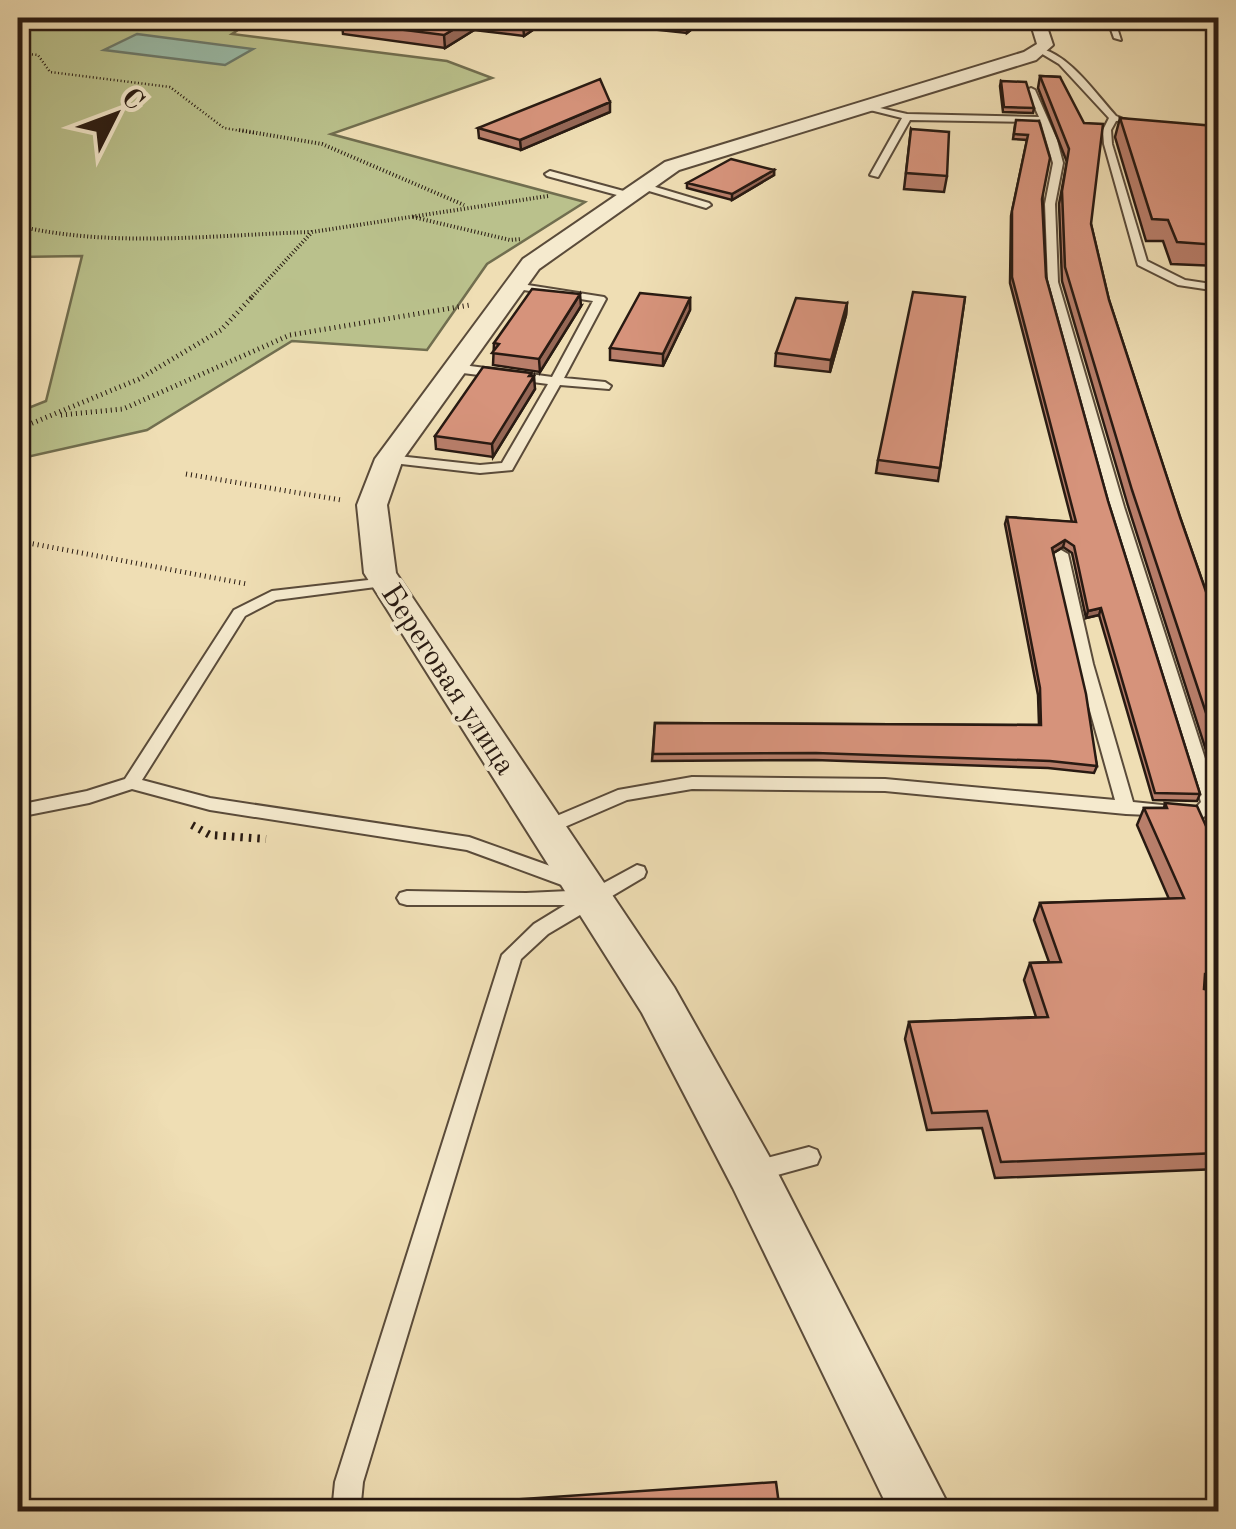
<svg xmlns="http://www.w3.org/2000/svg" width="1236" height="1529" font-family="'Old Standard TT',serif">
<rect width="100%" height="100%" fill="#efdeb4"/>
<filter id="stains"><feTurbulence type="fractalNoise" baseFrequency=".002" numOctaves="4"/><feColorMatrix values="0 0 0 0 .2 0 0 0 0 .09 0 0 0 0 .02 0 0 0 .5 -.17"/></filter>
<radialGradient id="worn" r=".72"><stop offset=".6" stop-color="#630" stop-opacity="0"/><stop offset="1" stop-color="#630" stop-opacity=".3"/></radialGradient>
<!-- green -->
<path fill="#bac18c" stroke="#716e4f" stroke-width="2.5" d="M18 18H211L250 22 232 34 447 61 492 78 331 134 585 202 487 264 427 350 292 341 147 430 18 459V412L46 401 82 256 18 257Z"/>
<!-- water -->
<path fill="#9abca9" stroke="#6c7b6d" stroke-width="2.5" d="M137 34 253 49 225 65 104 50Z"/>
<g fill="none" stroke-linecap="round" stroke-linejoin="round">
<!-- service casing -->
<g stroke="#5a4b3a" stroke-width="4">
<path id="service" d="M1107 18H1114L1121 40 1114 38Z
M1039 48C1070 55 1095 93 1116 116L1126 120 1116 121 1111 130 1112 144 1147 261 1185 280 1218 285V291L1178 285 1138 265 1104 144 1103 130 1109 118 1059 64 1039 52Z
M1031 88 1035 90 1057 140 1063 163 1055 204 1058 282 1124 507 1218 799 1217 808 1199 820 1190 814 1201 802 1110 507 1048 282 1045 204 1053 163 1041 122 910 120 878 177 870 175 902 118 862 108V104L907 114 1039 117 1027 90Z
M550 171 631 193 633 195 628 198 547 176 545 174Z
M642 183 709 203 711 205 706 208 639 188 637 186Z
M515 283 604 297 606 299 564 378 605 382 611 386 609 389 560 385 512 470 480 473 384 462 382 459 389 455 480 465 502 463 548 384 455 372 449 368 455 364 552 377 593 301 511 288V284Z
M1061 550 1068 554 1093 664 1133 802 1172 806 1175 811 1172 816 1126 814 885 791 692 789 627 800 546 835 540 833 537 828 540 823 618 790 692 777 885 779 1115 800 1077 664 1054 554Z
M386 578 391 579 393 582 391 585 276 600 245 616 142 780 210 798 469 837 584 878 587 883 584 888H570L467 850 210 810 132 789 89 803 18 817V805L87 791 125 779 234 610 272 591Z
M637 865 644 867 646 872 644 877 548 934 521 959 363 1482 360 1512H332L335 1482 502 955 534 924 565 905H407L400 903 397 898 400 893 407 891 526 893 591 890Z
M809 1147 817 1150 820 1157 817 1164 752 1182 744 1179 740 1172 744 1165 752 1162Z"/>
</g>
<!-- minor casing -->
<g stroke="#5a4b3a" stroke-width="4">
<path id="minor" d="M1029 18H1044L1053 45 1036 60 679 170 539 269 403 459 387 505 396 573 674 987 769 1156 952 1512H890L733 1188 642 1013 364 573 357 505 375 459 523 259 665 162 1024 52 1037 44Z"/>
</g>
<!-- path-far3 -->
<path stroke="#281a12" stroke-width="2.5" stroke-dasharray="1 2.5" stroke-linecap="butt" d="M18 53 38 55 50 72 170 87 224 128 254 133"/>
<!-- path-far2 -->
<path stroke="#281a12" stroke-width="4" stroke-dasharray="1 2.5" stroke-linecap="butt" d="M239 130 322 144 464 205
M413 217 510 240 522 239
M18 226C113 248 214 235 311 232
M250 299 312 232 548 196"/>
<!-- path-far1 -->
<path stroke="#281a12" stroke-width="5" stroke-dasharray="1 4" stroke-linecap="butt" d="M61 415 123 409 290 335 470 305
M18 429 139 379 221 330 252 297
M186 474 341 500
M18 541 247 584"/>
<!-- path -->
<path stroke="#281a12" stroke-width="8" stroke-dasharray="2.5 6" stroke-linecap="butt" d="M192 825 210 835 266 839"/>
<!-- service -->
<use href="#service" fill="#f5eace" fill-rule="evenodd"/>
<!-- minor -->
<use href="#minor" fill="#f5eace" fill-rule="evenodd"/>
</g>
<!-- wall -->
<path fill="#b87e6a" stroke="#281a12" stroke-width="2.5" d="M350 18H544L543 23 524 36 474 30 445 48 343 34 342 22Z
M547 18H706L687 33Z
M1040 76 1060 77 1091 224 1109 300 1180 517 1218 626V788L1128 506 1062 281 1059 204 1067 162 1038 88Z
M1001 81 1034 108 1033 113 1003 112 1000 86Z
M610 112 521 150 479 138 478 128Z
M1120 118 1218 133V266L1171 264 1163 241H1146L1115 137Z
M1039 121 1046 277 1108 501 1200 794 1197 801 1153 800 1099 615 1086 618 1072 553 1063 547 1053 553 1097 766 1094 773 1048 768 815 760 652 761 655 723 1039 725 1038 695 1005 524 1007 517 1072 522 1010 283 1011 216 1027 140 1013 139 1015 125Z
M911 129 947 176 944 192 904 189Z
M774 170V175L732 200 687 188V183Z
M965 297 938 481 876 473 878 460Z
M690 298V310L663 366 610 360V348Z
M847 303 846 315 830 372 775 366 776 353Z
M581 306 540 372 493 365 494 343Z
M531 373 535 389 493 457 436 449 435 436Z
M1165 803 1215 846 1218 847V1169L995 1178 982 1128 927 1130 905 1039 909 1022 1036 1017 1024 980 1030 963 1049 962 1034 920 1040 903 1169 899 1137 825 1144 808H1164Z
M1218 805V829L1213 817Z"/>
<!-- shaded-wall -->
<path fill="#966756" stroke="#281a12" stroke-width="2.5" d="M473 18 474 30 445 48 444 35Z
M533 18H544L543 23 524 36 523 24Z
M691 18H706L687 33V21Z
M610 102V112L521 150 520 140Z
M774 170V175L732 200V194Z
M580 294 581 306 540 372 539 359Z
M690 298V310L663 366V354Z
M847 303 846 315 830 372 831 360Z
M531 373V382L534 376 535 389 493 457 492 444Z
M1065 540 1063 547 1050 555 1052 548Z
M1101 608 1099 615 1086 618 1088 611Z"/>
<!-- building -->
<path fill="#d6937b" stroke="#281a12" stroke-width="2.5" d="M350 18H533L523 24 473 18 444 35 342 22Z
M659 18H691L687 21Z
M1040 76 1060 77 1084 123 1103 124 1091 224 1109 300 1180 517 1218 626V749L1132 490 1065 267 1062 191 1069 149Z
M600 79 610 102 520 140 478 128Z
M1001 81 1026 82 1034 108 1004 107Z
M1120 118 1215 126 1218 133V245L1177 242 1168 220 1152 219Z
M1016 120 1039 121 1050 158 1042 199 1046 277 1108 501 1200 794 1155 793 1101 608 1088 611 1074 546 1065 540 1052 548 1086 694 1097 766 1050 761 816 753 653 754 655 723 1041 725 1040 688 1007 517 1076 522 1012 277V211L1028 135 1014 134Z
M911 129 949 132 947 176 906 173Z
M731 159 774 170 732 194 687 183Z
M532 289 580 294 539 359 492 353 499 344 494 343Z
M913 292 965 297 940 468 878 460Z
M640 293 690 298 663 354 610 348Z
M796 298 847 303 831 360 776 353Z
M483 367 531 373 529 376H534L492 444 435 436Z
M1165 803 1197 806 1215 846 1218 847V974H1205L1204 989 1218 992V1153L1001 1162 987 1111 932 1113 909 1022 1048 1017 1030 963 1061 962 1040 903 1184 898 1144 808H1167Z
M776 1482 780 1512H489L492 1501Z"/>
<g text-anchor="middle" stroke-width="8" stroke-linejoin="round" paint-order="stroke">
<!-- street labels -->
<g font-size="30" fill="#281a12" stroke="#f5eace">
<text transform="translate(449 679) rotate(57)" y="10">Береговая улица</text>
</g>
</g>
<!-- margin -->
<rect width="1236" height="1529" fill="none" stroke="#efdeb4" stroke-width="60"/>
<rect x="20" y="20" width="1196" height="1489" fill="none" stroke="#281a12" stroke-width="5"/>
<rect x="30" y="30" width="1176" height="1469" fill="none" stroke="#281a12" stroke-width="2.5"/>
<!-- north arrow -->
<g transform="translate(115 115) rotate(48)" stroke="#f5eace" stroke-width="8" paint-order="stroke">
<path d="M0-8L18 38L0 25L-18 38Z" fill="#281a12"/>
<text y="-15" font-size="28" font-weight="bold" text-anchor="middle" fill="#281a12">С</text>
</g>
<rect width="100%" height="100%" filter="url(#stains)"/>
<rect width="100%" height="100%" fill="url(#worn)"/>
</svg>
